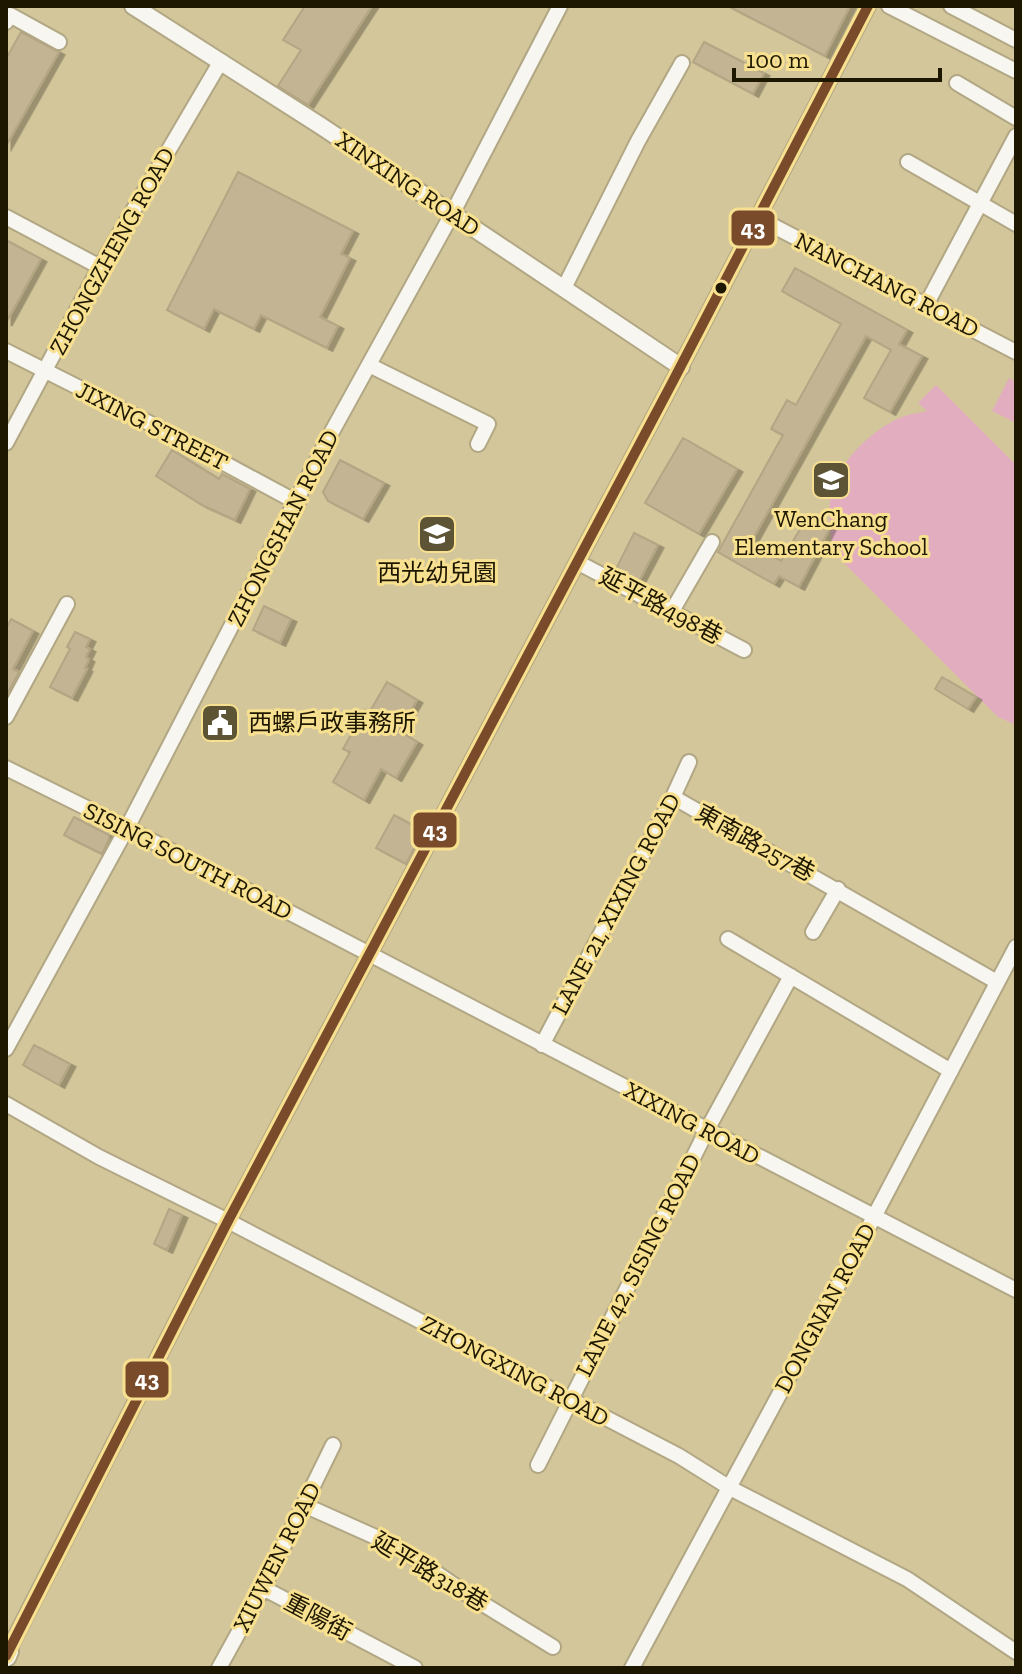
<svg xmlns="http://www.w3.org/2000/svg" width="1022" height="1674" font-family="'Zilla Slab','Noto Sans TC',serif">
<defs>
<filter id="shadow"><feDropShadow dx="5.5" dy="3" stdDeviation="0" flood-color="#0004"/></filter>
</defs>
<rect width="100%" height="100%" fill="#d3c69a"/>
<!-- green -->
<path fill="#e2aebf" d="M1009 378 1016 382V423L992 411Z
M936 385 1016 465V725L998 717 833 552C831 536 828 518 830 501 833 467 871 429 902 417 909 414 919 413 927 411L918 403Z"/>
<!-- building -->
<path fill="#c3b493" stroke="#b4a584" stroke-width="2" filter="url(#shadow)" d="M305 6H372L308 105 278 86 301 50 283 40Z
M728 6H850L825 56Z
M21 32 59 52 6 146V59Z
M704 42 764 73 753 94 693 62Z
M238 172 353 231 341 254 350 258 320 317 338 326 327 348 261 315 254 329 214 309 204 329 167 310Z
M6 240 41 259 6 323Z
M795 268 907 330 899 344 922 356 890 412 864 398 891 350 866 336 750 544 781 561 808 516 830 528 799 587 779 576 774 584 718 552 783 435 771 429 787 400 796 405 841 324 782 291Z
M683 438 737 469 699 534 645 503Z
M172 450 219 479 222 474 250 489 235 520 202 505 156 476Z
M340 460 384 483 363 519 328 501 323 492Z
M634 533 658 545 638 583 615 571Z
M264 606 291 619 280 643 253 630Z
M11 619 33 631 13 669 19 672 6 696V629Z
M75 632 90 639 86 647 90 649 86 657 89 659 85 668 87 669 72 698 50 687 70 649 67 647Z
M942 677 976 697 968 709 935 689Z
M387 682 417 700 399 731 417 742 396 778 381 769 364 800 333 782 350 752 343 749 365 710 369 713Z
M394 815 423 831 406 864 376 848Z
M74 817 109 835V839L102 854 64 835Z
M34 1045 70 1064 59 1085 23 1065Z
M169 1209 182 1215 167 1250 154 1244Z"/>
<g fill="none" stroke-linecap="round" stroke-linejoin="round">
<!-- minor casing -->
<g stroke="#b1a784" stroke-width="18">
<path id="minor" d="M889 6 1016 71
M951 6 1016 40
M6 22 10 15 59 42
M957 83 1016 118
M908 162 1016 224
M6 217 100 267
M758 218 1016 352
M564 288 638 141 682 63
M926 305 1016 136
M6 351 159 428 298 503
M369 365 488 424 478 444
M6 443 100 267 221 61
M577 562 744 650
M672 611 712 542
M6 717 67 604
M6 768 127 828 1016 1290
M673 797 997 982
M813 932 838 889
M728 939 951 1071
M542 1045 673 797 689 762
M6 1049 127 828 329 437 452 214 560 6
M6 1104 99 1157 228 1221 679 1456 730 1488 907 1579 1016 1652
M538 1465 707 1130 791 976
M304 1505 398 1547 470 1596 553 1647
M263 1588 415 1668
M8 1651 228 1221 672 383 868 6
M219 1668 263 1588 333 1445
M632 1668 836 1289 1016 947"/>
</g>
<!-- tertiary casing -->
<g stroke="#b1a784" stroke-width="20">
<path id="tertiary" d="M133 6 321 126 681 367"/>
</g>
<!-- secondary casing -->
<g stroke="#b1a784" stroke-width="24">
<path id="secondary" d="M6 1648 8 1651 6 1656"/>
</g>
<!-- minor -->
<use href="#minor" stroke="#f8f6f0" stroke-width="14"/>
<!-- tertiary -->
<use href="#tertiary" stroke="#f8f6f0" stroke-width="16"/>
<!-- secondary -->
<use href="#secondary" stroke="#f8f6f0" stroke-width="20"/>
<!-- bus-1 casing -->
<g stroke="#f7e090" stroke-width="16">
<path id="bus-1" d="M6 1656 228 1221 672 383 868 6"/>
</g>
<!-- bus-1 -->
<use href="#bus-1" stroke="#7a4b2a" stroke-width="10"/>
</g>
<!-- icons -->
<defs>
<g id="school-square" transform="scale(2)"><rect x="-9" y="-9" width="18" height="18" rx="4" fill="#5d5436" stroke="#f7e090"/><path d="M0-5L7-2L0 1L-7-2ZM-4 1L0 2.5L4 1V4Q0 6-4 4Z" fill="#fff"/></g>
<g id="civic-square" transform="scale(2)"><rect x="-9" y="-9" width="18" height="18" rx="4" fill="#5d5436" stroke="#f7e090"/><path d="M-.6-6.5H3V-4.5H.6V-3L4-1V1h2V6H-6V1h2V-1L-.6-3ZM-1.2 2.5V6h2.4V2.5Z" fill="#fff"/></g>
</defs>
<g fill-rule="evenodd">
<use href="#school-square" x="831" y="480"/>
<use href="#school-square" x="437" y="534"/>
<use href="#civic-square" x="220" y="723"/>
</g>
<!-- markers -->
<circle fill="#1d1700" stroke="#f7e090" stroke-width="3" cx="721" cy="288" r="7"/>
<g text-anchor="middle" stroke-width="6" stroke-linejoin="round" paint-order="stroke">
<!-- street labels -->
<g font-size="24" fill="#1d1700" stroke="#f7e090">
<text transform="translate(408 184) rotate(34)" y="8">XINXING ROAD</text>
<text transform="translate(112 251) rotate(-61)" y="8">ZHONGZHENG ROAD</text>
<text transform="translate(887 285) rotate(27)" y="8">NANCHANG ROAD</text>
<text transform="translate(152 426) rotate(27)" y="8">JIXING STREET</text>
<text transform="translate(283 528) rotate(-63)" y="8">ZHONGSHAN ROAD</text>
<text transform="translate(661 606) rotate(28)" y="8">延平路498巷</text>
<text transform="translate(755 843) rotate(29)" y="8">東南路257巷</text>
<text transform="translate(188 861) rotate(27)" y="8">SISING SOUTH ROAD</text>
<text transform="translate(616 904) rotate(-62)" y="8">LANE 21, XIXING ROAD</text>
<text transform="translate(692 1123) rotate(28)" y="8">XIXING ROAD</text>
<text transform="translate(638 1265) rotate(-63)" y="8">LANE 42, SISING ROAD</text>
<text transform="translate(825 1308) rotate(-62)" y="8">DONGNAN ROAD</text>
<text transform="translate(515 1371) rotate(28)" y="8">ZHONGXING ROAD</text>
<text transform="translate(277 1557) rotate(-63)" y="8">XIUWEN ROAD</text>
<text transform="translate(430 1572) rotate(31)" y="8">延平路318巷</text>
<text transform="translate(318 1617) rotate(28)" y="8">重陽街</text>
</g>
<!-- poi labels -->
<g font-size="24" fill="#1d1700" stroke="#f7e090">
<text x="831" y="527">WenChang<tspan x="831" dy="28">Elementary School</tspan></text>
<text x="437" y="581">西光幼兒園</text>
<text x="248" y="731" text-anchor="start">西螺戶政事務所</text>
</g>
</g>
<g stroke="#f7e090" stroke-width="3">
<rect x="730" y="209" width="46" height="38" rx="8" fill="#7a4b2a"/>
<rect x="412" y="811" width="46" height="38" rx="8" fill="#7a4b2a"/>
<rect x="124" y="1360" width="46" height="39" rx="8" fill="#7a4b2a"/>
</g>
<g font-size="22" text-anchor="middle" font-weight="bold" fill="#fff">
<text x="753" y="236">43</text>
<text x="435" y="838">43</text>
<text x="147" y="1387">43</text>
</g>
<!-- border -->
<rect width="1022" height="1674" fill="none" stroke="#1d1700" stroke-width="16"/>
<!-- scale -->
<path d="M734 68v12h206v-12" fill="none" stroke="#1d1700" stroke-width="4"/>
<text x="746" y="68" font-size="24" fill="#1d1700" stroke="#f7e090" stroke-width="6" paint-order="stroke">100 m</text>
</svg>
